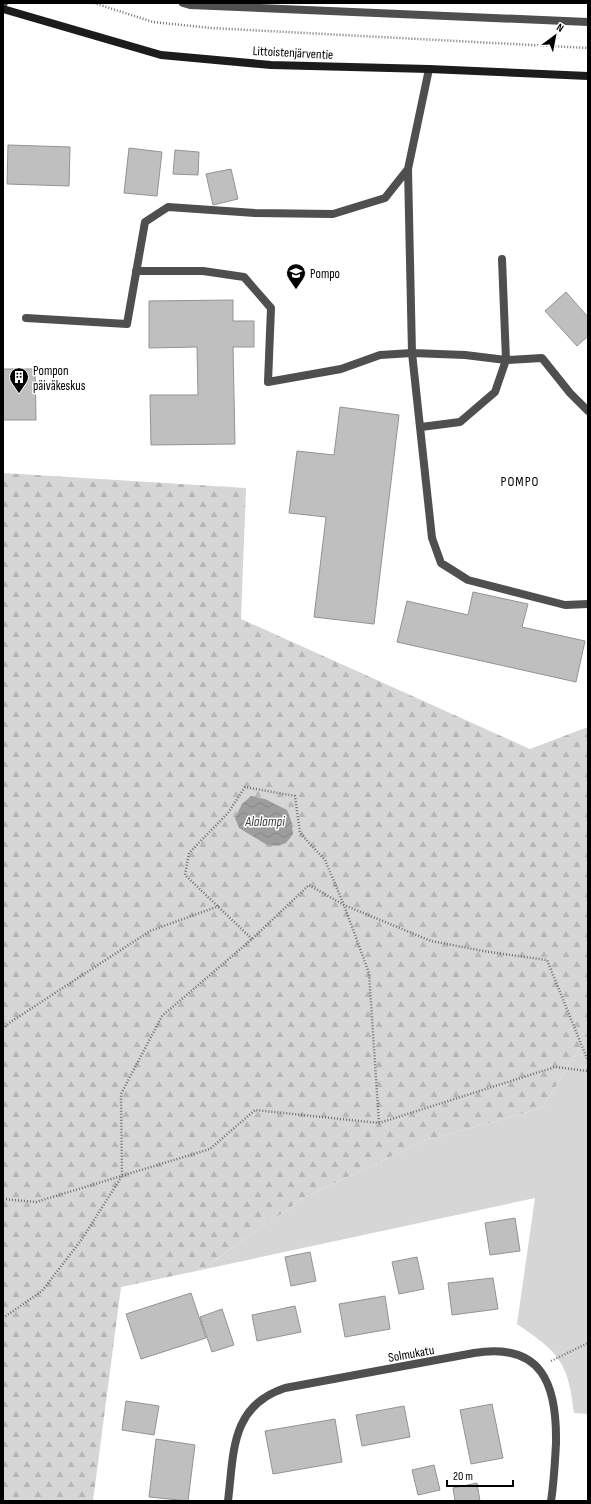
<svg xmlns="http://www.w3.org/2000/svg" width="591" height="1504" font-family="'Sofia Sans Condensed',sans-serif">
<defs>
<pattern id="forest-firs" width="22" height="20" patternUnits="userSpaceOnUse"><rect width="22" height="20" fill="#d6d6d6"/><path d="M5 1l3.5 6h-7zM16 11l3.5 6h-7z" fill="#b6b6b6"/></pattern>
<pattern id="water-waves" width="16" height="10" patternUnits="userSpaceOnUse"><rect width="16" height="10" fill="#9d9d9d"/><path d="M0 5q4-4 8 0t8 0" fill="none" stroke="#858585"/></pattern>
</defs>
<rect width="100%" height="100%" fill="#fff"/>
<!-- grass -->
<path fill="#d6d6d6" d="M588 1035V1414L574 1413C568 1361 559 1353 517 1324L535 1198 201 1270 305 1197 424 1141 542 1108Z"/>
<!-- forest -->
<path fill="url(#forest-firs)" d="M3 473 246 488 241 619 530 749 588 727V1035L542 1108 424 1141 305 1197 201 1270 121 1287 93 1501H3Z"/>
<!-- water -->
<path fill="url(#water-waves)" d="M251 796 265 799 287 810 291 820 293 834 286 843 278 846 267 845 239 828 235 818 242 804Z"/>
<!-- building -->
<path fill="#bfbfbf" stroke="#939393" d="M8 145 70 147 69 186 7 184Z
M129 148 162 152 157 196 124 193Z
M175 150 199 152 198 175 173 174Z
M231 169 238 199 213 205 206 174Z
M566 292 588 317V336L577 346 545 311Z
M233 300V321H254V347H233L235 444 151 445 150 395H198L197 347 149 348V301Z
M3 369H35L36 420H3Z
M340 407 399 415 374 624 314 617 326 517 289 513 297 451 334 455Z
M473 592 528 604 522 627 585 641 576 682 397 642 407 601 468 615Z
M515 1218 520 1251 490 1255 485 1223Z
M310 1252 316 1281 291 1286 285 1257Z
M417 1257 424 1289 399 1294 392 1262Z
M493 1278 498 1309 452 1315 448 1283Z
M191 1293 206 1338 141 1359 126 1314Z
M385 1296 390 1329 345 1337 339 1304Z
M295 1306 301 1332 257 1341 252 1315Z
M222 1309 234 1345 212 1352 200 1317Z
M126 1401 159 1406 154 1435 122 1430Z
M492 1404 503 1458 471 1464 460 1410Z
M404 1406 410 1437 362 1446 356 1415Z
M335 1419 342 1462 273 1474 265 1431Z
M156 1439 195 1445 188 1501 149 1497Z
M434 1465 440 1490 418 1495 412 1470Z
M477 1483 480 1501H455L453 1488Z"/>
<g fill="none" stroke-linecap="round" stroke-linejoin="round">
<!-- path -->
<path stroke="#717171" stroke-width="2.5" stroke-dasharray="1 2" stroke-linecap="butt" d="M94 3 153 22 211 28 588 48
M252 939 185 875 189 853 228 813 245 787 295 796 300 833 325 860 344 905 431 941 489 952 547 960 588 1061
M3 1029 9 1023 150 931 219 906
M3 1199 36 1202 210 1149 255 1110 379 1123 555 1067 588 1071
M3 1318 42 1291 82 1239 122 1176 121 1094 162 1016 252 939 309 885 344 905 369 973 379 1123
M551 1361 588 1343"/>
<!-- lane -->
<path stroke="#4f4f4f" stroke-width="8" d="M183 3 190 5 588 22
M3 5 4 3
M429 69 408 169 412 353 432 538 441 563 468 580 565 605 588 604
M136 271H203L244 277 271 308 268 382 341 369 380 355 412 353 465 355 506 360 542 358 570 393 588 411
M26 318 127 324 145 222 168 207 255 213 333 214 385 198 408 169
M421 427 460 422 495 392 506 360 502 259"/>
<!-- street -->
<path stroke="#4f4f4f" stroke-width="8" d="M228 1501C234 1453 230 1406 285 1388L474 1353C542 1342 557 1384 556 1443 555 1462 554 1482 551 1501"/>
<!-- secondary -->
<path stroke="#1c1c1c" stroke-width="8" d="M3 9 161 55 271 65 429 69 588 76"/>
</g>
<!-- icons -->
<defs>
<g id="school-pin" transform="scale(1)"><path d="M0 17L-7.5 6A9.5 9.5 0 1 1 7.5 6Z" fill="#000" stroke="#fff"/><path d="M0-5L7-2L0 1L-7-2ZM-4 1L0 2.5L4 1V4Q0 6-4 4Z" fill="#fff"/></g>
<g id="building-pin" transform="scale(1)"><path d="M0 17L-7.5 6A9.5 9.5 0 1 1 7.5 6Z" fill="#000" stroke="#fff"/><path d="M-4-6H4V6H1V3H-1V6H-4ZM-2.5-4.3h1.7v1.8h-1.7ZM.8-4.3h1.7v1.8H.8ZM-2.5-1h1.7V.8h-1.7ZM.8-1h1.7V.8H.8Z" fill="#fff"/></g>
</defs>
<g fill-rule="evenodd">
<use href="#school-pin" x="296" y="273"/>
<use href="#building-pin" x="19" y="377"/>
</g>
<g text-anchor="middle" stroke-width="3" stroke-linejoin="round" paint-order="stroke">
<!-- street labels -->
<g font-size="13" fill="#000" stroke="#fff">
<text transform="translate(293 52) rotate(3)" y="5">Littoistenjärventie</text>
<text transform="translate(411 1353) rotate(-10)" y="5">Solmukatu</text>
</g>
<!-- poi labels -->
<g font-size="13" fill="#000" stroke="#fff" text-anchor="start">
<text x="310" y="278">Pompo</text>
<text x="33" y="375">Pompon<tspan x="33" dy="15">päiväkeskus</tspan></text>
</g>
<!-- neighbourhood labels -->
<g font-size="14" letter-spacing="1" fill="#000" stroke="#fff">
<text x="520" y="486">POMPO</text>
</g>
<!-- water labels -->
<g font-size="14" font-style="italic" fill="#3e3e3e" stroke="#fff">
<text x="265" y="826">Alalampi</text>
</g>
</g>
<!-- border -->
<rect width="591" height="1504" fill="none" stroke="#000000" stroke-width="8"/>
<!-- north arrow -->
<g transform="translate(555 36) rotate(32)" stroke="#ffffff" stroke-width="3" paint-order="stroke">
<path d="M0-3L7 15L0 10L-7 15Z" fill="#000000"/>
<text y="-6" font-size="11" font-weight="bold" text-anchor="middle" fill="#000000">N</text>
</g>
<!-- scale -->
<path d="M447 1480v6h66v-6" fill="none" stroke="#000000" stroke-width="2"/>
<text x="453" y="1480" font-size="12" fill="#000000" stroke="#ffffff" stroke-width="3" paint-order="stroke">20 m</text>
</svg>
